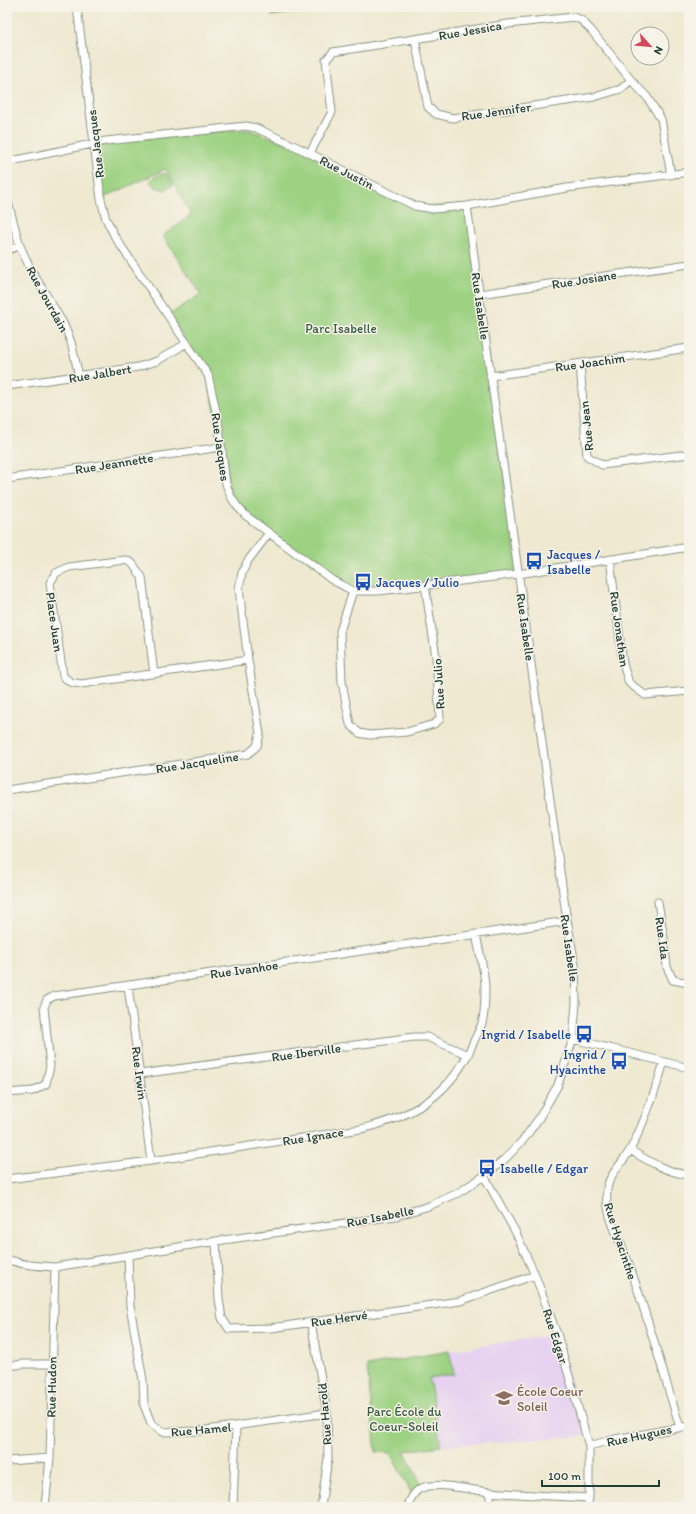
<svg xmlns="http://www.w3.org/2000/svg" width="696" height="1514" font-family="Itim,sans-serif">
<rect width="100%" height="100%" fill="#f7f3e8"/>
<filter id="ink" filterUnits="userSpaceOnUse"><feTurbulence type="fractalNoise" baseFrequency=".025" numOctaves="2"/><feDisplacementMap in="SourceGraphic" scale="8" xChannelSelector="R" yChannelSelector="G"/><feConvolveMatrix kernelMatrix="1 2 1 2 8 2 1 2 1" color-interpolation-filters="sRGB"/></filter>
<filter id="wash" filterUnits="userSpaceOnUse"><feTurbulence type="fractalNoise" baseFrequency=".012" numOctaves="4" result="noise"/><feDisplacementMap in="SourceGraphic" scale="16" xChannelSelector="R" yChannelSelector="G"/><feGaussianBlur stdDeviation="0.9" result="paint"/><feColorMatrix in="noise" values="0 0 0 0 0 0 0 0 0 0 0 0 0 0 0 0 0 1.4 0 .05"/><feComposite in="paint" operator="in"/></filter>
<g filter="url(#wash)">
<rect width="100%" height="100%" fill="#efe9d2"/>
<!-- built -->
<path fill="#e6d2f0" d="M557 1334 587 1436 441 1446 429 1378 454 1374 449 1351Z"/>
<!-- green -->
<path fill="#9ed283" stroke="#5e885c" d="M269 7H330L272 16Z
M236 130H250L297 147 415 206H467L518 574 353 591 269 533 231 497 208 375 169 315 201 294 163 236 191 215 166 169 101 199 93 143Z
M166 173 173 185 165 190 155 187 150 182C154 176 159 175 166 173Z
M449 1351 454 1374 429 1378 441 1446 404 1451 423 1487 413 1496 390 1453 376 1452 367 1366Z"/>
</g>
<g filter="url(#ink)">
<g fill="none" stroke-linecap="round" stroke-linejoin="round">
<!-- minor casing -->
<g stroke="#879383" stroke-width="9">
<path id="minor" d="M77 7 101 199 106 219 115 237 208 375 218 420 226 484 231 497 237 506 245 515 332 580 353 591H379L518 574 689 547
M415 39 428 107 436 114 453 118 594 97 621 89 631 80
M310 153 332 112 326 60 333 52 508 24 574 17 581 20 591 30 631 80 647 97 661 119 671 175
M7 162 106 141 246 126 256 128 297 147 415 206 433 209 467 206 567 188 689 172
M7 199 20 246 30 268 63 323 71 342 79 376
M7 250 20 246
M479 294 689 264
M580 364 587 456 602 465 689 454
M490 376 689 348
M7 386 138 367 157 361 187 343
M7 479 221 447
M610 559 623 664 629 683 645 695 689 691
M353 591 340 631 342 682 350 724 359 733 370 735 407 732 434 724 440 719 436 657 425 585
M154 674 142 577 132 563 125 560 69 567 56 573 50 583 63 676 70 682 81 684 248 660
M7 790 248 754 257 746 260 734 248 660 239 589 242 573 247 562 269 533
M658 902 664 939 667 967 673 980 689 983
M128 986 151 1161
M573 1039 689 1068
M664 1062C655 1092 645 1122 630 1150 623 1163 609 1174 607 1189 604 1215 621 1241 629 1264 648 1318 663 1373 680 1427
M140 1074 414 1037H427L468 1055
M7 1093 33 1091 46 1084 50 1066 44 1007 47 1000 54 996 567 921
M630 1150C650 1162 666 1172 689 1175
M484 1176 515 1231 535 1275 557 1334 589 1446V1498L587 1507
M7 1179 151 1161 361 1129C415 1116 452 1094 474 1041 477 1034 482 1026 483 1019 485 1009 485 998 485 988 485 970 479 952 476 934
M216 1241 219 1299 222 1318 229 1329 271 1328 460 1301 535 1275
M128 1256 130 1306 143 1380 144 1405 151 1423 163 1432 199 1431 327 1413
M7 1259C22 1265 38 1266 55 1267L216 1241 396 1216 429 1206 458 1193 484 1176 506 1158 524 1139 539 1118 558 1085 573 1039 576 1003 575 965 566 914 467 206
M311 1322 327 1413 328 1458 321 1507
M7 1366 24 1364H52
M589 1446 615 1439 689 1426
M7 1461 50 1458
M45 1507 50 1458 55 1267
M233 1507 236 1426
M408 1507C409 1500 415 1490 422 1488 437 1481 474 1491 491 1492 524 1495 556 1496 589 1498
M490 1507V1492"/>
</g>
<!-- minor -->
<use href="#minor" stroke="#fff" stroke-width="7"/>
</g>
</g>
<!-- icons -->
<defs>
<g id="bus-bare" transform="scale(1.38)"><path d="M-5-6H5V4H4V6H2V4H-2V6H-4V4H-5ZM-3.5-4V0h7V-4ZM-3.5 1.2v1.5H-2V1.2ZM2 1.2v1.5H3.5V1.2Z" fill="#1a4fb4" stroke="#f7f3e8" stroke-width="2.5" paint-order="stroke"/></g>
<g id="school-bare" transform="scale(1.38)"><path d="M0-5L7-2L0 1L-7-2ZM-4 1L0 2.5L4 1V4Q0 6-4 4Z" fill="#8d6e63" stroke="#f7f3e8" stroke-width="2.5" paint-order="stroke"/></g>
</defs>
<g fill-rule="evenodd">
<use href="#bus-bare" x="534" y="561"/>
<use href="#bus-bare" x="363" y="582"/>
<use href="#bus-bare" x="584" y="1034"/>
<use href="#bus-bare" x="619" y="1061"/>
<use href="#bus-bare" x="487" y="1168"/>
<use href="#school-bare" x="504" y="1398"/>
</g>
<g text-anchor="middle" stroke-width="3" stroke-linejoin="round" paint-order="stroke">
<!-- street labels -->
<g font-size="13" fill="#1f3d34" stroke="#f7f3e8">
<text transform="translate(470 30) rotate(-10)" y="5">Rue Jessica</text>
<text transform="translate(496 111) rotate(-8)" y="5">Rue Jennifer</text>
<text transform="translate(95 144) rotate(-97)" y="5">Rue Jacques</text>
<text transform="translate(347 172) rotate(27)" y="5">Rue Justin</text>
<text transform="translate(584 279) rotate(-9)" y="5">Rue Josiane</text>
<text transform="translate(48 299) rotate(61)" y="5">Rue Jourdain</text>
<text transform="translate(481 306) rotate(82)" y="5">Rue Isabelle</text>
<text transform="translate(590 362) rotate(-8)" y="5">Rue Joachim</text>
<text transform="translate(100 373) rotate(-9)" y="5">Rue Jalbert</text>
<text transform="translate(586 426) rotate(-96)" y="5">Rue Jean</text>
<text transform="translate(221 447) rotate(82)" y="5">Rue Jacques</text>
<text transform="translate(114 463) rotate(-9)" y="5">Rue Jeannette</text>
<text transform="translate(55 622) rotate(82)" y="5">Place Juan</text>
<text transform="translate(526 627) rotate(82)" y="5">Rue Isabelle</text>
<text transform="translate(620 629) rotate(82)" y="5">Rue Jonathan</text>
<text transform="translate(438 684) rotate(-94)" y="5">Rue Julio</text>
<text transform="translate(197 762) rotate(-9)" y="5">Rue Jacqueline</text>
<text transform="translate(663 938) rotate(82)" y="5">Rue Ida</text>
<text transform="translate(570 948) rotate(82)" y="5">Rue Isabelle</text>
<text transform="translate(244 969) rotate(-8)" y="5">Rue Ivanhoe</text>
<text transform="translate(306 1052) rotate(-8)" y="5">Rue Iberville</text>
<text transform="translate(140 1073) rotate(83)" y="5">Rue Irwin</text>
<text transform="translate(313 1136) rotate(-9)" y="5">Rue Ignace</text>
<text transform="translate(380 1216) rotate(-11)" y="5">Rue Isabelle</text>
<text transform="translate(621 1241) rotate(72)" y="5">Rue Hyacinthe</text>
<text transform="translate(339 1318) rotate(-8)" y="5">Rue Hervé</text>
<text transform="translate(556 1336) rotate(72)" y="5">Rue Edgar</text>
<text transform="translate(51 1387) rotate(-89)" y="5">Rue Hudon</text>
<text transform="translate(324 1414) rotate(-95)" y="5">Rue Harold</text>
<text transform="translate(201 1429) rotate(-5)" y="5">Rue Hamel</text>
<text transform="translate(639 1435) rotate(-12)" y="5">Rue Hugues</text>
</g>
<!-- park labels -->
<g font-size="13" fill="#385b44" stroke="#f7f3e8">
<text x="341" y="333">Parc Isabelle</text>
<text x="404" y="1416">Parc École du<tspan x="404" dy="15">Coeur-Soleil</tspan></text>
</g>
<!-- transit labels -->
<g font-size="13" fill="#164399" stroke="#f7f3e8" text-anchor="start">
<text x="547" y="559">Jacques /<tspan x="547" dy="15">Isabelle</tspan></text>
<text x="376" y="587">Jacques / Julio</text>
<text x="571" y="1039" text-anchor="end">Ingrid / Isabelle</text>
<text x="606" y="1059" text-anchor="end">Ingrid /<tspan x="606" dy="15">Hyacinthe</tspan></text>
<text x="500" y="1173">Isabelle / Edgar</text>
</g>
<!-- education labels -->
<g font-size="13" fill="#785e54" stroke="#f7f3e8" text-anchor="start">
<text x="517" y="1396">École Coeur<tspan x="517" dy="15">Soleil</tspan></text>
</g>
</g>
<!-- margin -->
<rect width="696" height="1514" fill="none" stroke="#f7f3e8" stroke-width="24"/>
<!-- north arrow -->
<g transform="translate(650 46) rotate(117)"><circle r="19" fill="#f7f3e8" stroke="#a1aaa0"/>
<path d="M0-3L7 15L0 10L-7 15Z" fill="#d1495b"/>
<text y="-6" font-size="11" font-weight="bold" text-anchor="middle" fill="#1f3d34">N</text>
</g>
<!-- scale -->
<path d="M542 1480v6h117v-6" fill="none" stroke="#1f3d34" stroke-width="2"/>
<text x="548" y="1480" font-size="12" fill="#1f3d34" stroke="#f7f3e8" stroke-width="3" paint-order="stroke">100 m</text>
</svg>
